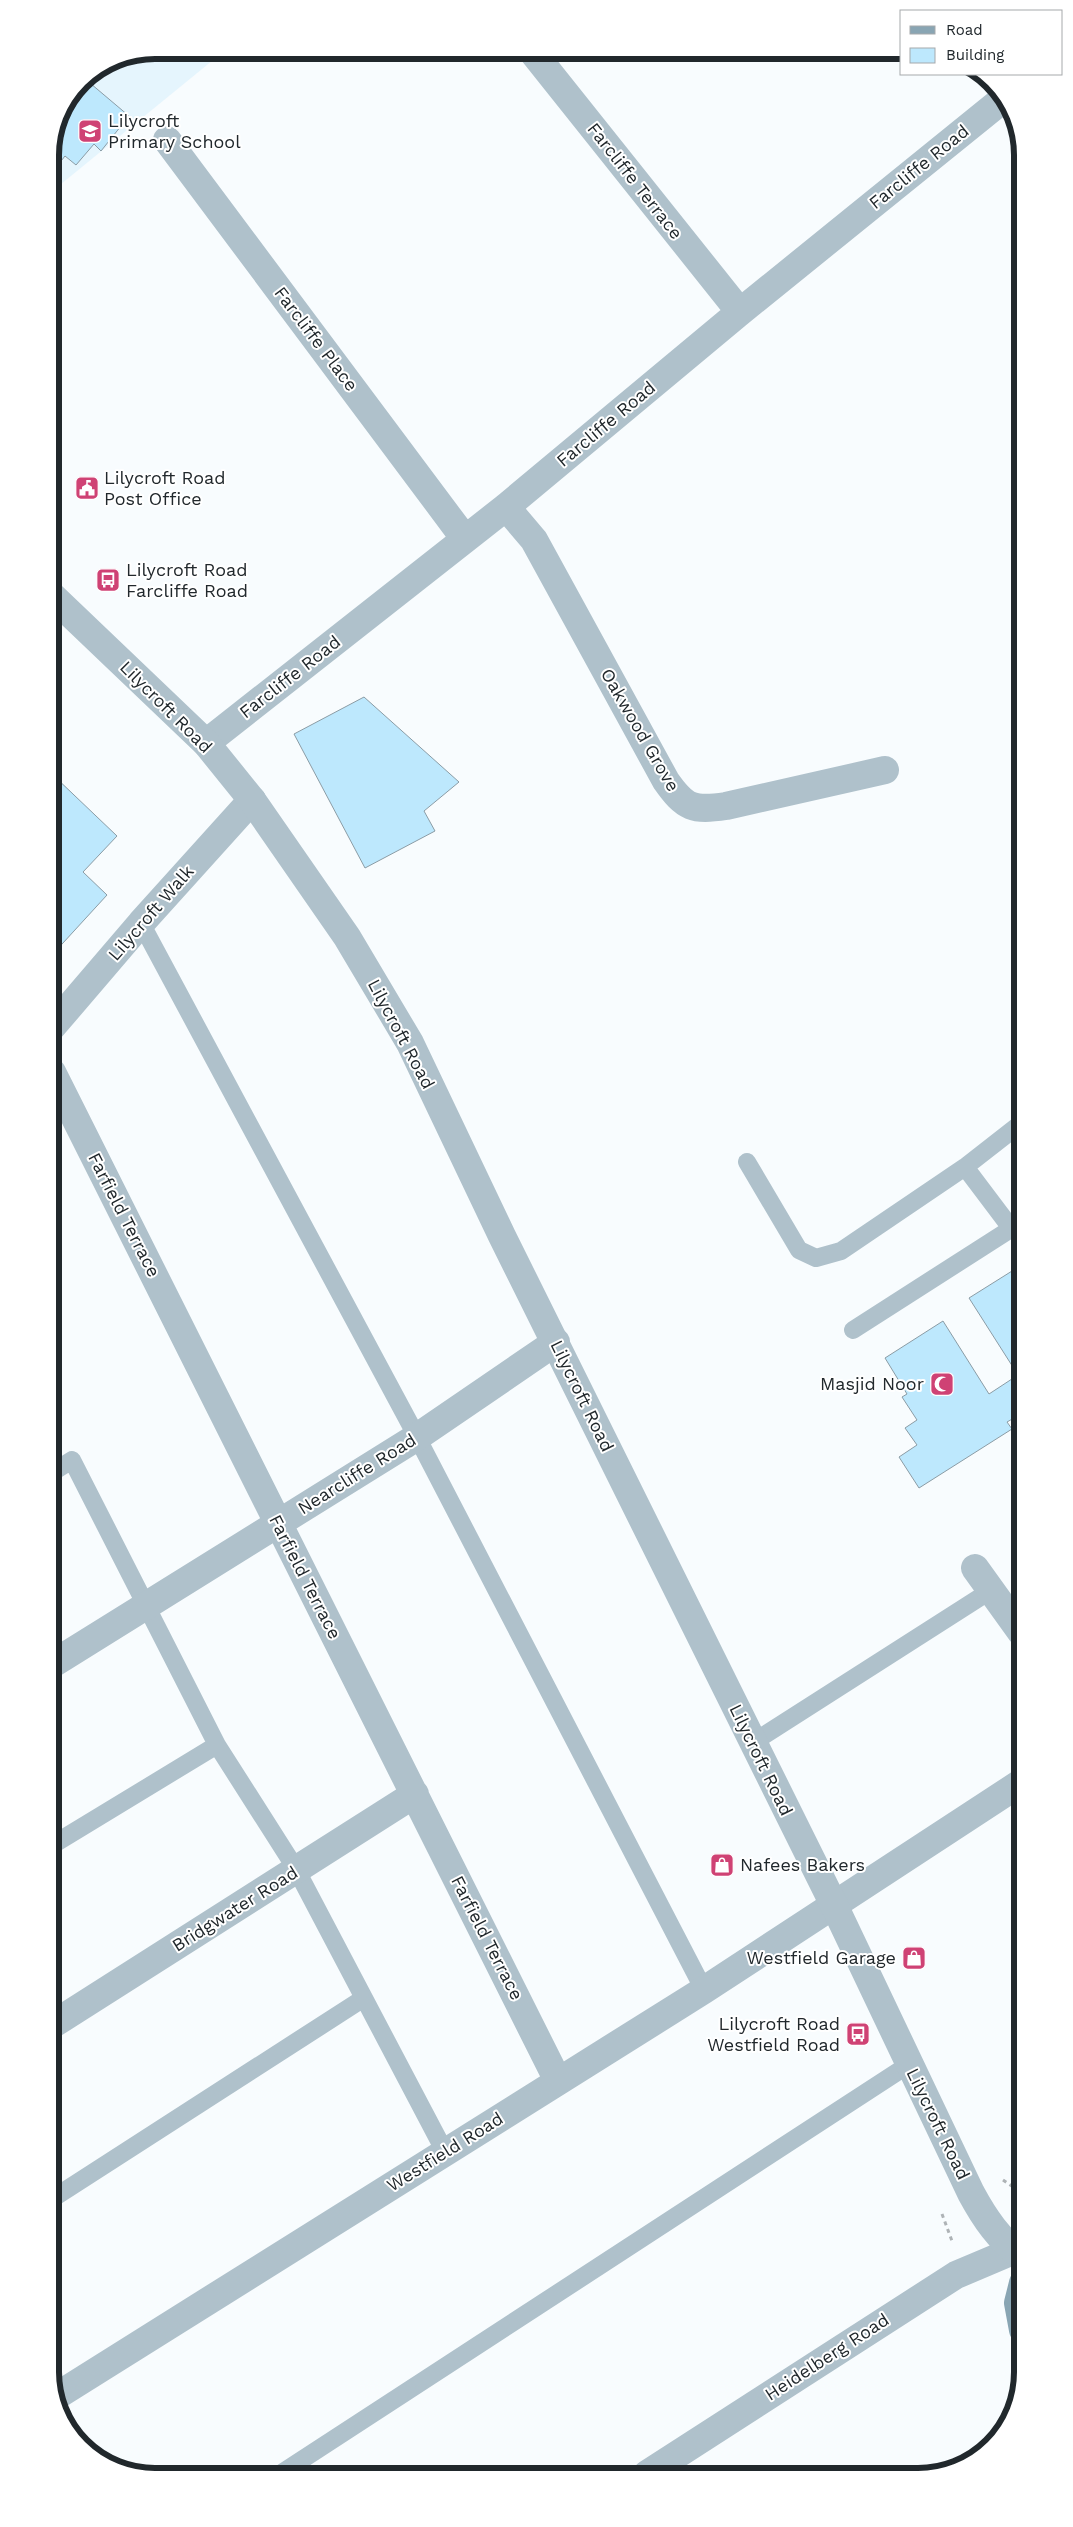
<svg xmlns="http://www.w3.org/2000/svg" width="1073" height="2527" font-family="'Work Sans',sans-serif">
<rect width="100%" height="100%" fill="#f8fcfe"/>
<!-- built -->
<path fill="#e5f5fd" d="M154 50H212L218 56 50 193V148L58 114 81 80 115 58Z"/>
<!-- building -->
<path fill="#bde8fd" stroke="#8b9ca5" d="M84 78 129 116 101 151 94 144 76 165 65 156 50 175V148L58 114Z
M364 697 459 782 424 811 435 831 365 868 294 734Z
M52 774 117 836 83 872 107 895 52 955Z
M1020 1266 1021 1414 1007 1422 1012 1429 919 1488 899 1457 917 1445 905 1428 917 1420 902 1397 907 1394 885 1358 943 1321 989 1394 1018 1375 969 1298Z"/>
<g fill="none" stroke-linecap="round" stroke-linejoin="round">
<!-- path -->
<path stroke="#aeb3b6" stroke-width="3" stroke-dasharray="4 4" stroke-linecap="butt" d="M1003 2180 1013 2187 1023 2188
M942 2214 952 2241"/>
<!-- service -->
<path stroke="#afc1cb" stroke-width="18" d="M141 923 417 1437 704 1990
M747 1162 799 1250 816 1258 841 1251 965 1167 1011 1228
M965 1167 1020 1124
M853 1330 1020 1223
M53 1472 72 1460 217 1745 296 1869 445 2152
M752 1743 993 1589
M54 1844 217 1745
M55 2197 364 1998
M277 2476 908 2065"/>
<!-- minor -->
<path stroke="#afc1cb" stroke-width="28" d="M531 50 740 312
M167 140 465 539
M506 507 534 540 666 781C685 808 693 811 726 806L885 770
M206 743 506 507 740 312 1002 100
M52 1027 141 923 252 800
M52 1072 558 2081
M975 1568 1021 1632
M54 1663 417 1437 556 1342
M55 2023 415 1794
M55 2397 704 1990 1022 1782
M647 2474 956 2275 1013 2251"/>
<!-- tertiary -->
<path stroke="#afc1cb" stroke-width="28" d="M51 595 206 743 252 800 347 937 410 1043 502 1236 834 1905 971 2193C985 2219 999 2239 1023 2258"/>
<!-- secondary -->
<path stroke="#89a5b3" stroke-width="28" d="M1023 2283 1018 2303 1023 2330"/>
</g>
<!-- icons -->
<defs>
<g id="school-square" transform="scale(1.25)"><rect x="-9" y="-9" width="18" height="18" rx="4" fill="#cf4274" stroke="#fff"/><path d="M0-5L7-2L0 1L-7-2ZM-4 1L0 2.5L4 1V4Q0 6-4 4Z" fill="#fff"/></g>
<g id="civic-square" transform="scale(1.25)"><rect x="-9" y="-9" width="18" height="18" rx="4" fill="#cf4274" stroke="#fff"/><path d="M-.6-6.5H3V-4.5H.6V-3L4-1V1h2V6H-6V1h2V-1L-.6-3ZM-1.2 2.5V6h2.4V2.5Z" fill="#fff"/></g>
<g id="bus-square" transform="scale(1.25)"><rect x="-9" y="-9" width="18" height="18" rx="4" fill="#cf4274" stroke="#fff"/><path d="M-5-6H5V4H4V6H2V4H-2V6H-4V4H-5ZM-3.5-4V0h7V-4ZM-3.5 1.2v1.5H-2V1.2ZM2 1.2v1.5H3.5V1.2Z" fill="#fff"/></g>
<g id="mosque-square" transform="scale(1.25)"><rect x="-9" y="-9" width="18" height="18" rx="4" fill="#cf4274" stroke="#fff"/><path d="M3.5-4.9A6 6 0 1 0 3.5 4.9A5 5 0 1 1 3.5-4.9Z" fill="#fff"/></g>
<g id="shop-square" transform="scale(1.25)"><rect x="-9" y="-9" width="18" height="18" rx="4" fill="#cf4274" stroke="#fff"/><path d="M-5-2.5h2.3a2.7 3.5 0 0 1 5.4 0H5L5.5 6h-11ZM-1.5-2.5h3a1.5 2.3 0 0 0-3 0Z" fill="#fff"/></g>
</defs>
<g fill-rule="evenodd">
<use href="#school-square" x="90" y="131"/>
<use href="#civic-square" x="87" y="488"/>
<use href="#bus-square" x="108" y="580"/>
<use href="#mosque-square" x="942" y="1384"/>
<use href="#shop-square" x="722" y="1865"/>
<use href="#shop-square" x="914" y="1958"/>
<use href="#bus-square" x="858" y="2034"/>
</g>
<g text-anchor="middle" stroke-width="4" stroke-linejoin="round" paint-order="stroke">
<!-- poi labels -->
<g font-size="18" fill="#21282c" stroke="#fff" text-anchor="start">
<text x="108" y="127">Lilycroft<tspan x="108" dy="21">Primary School</tspan></text>
<text x="104" y="484">Lilycroft Road<tspan x="104" dy="21">Post Office</tspan></text>
<text x="126" y="576">Lilycroft Road<tspan x="126" dy="21">Farcliffe Road</tspan></text>
<text x="924" y="1390" text-anchor="end">Masjid Noor</text>
<text x="740" y="1871">Nafees Bakers</text>
<text x="896" y="1964" text-anchor="end">Westfield Garage</text>
<text x="840" y="2030" text-anchor="end">Lilycroft Road<tspan x="840" dy="21">Westfield Road</tspan></text>
</g>
<!-- street labels -->
<g font-size="18" fill="#21282c" stroke="#fff">
<text transform="translate(919 167) rotate(-39)" y="6">Farcliffe Road</text>
<text transform="translate(635 181) rotate(52)" y="6">Farcliffe Terrace</text>
<text transform="translate(316 339) rotate(53)" y="6">Farcliffe Place</text>
<text transform="translate(606 424) rotate(-40)" y="6">Farcliffe Road</text>
<text transform="translate(290 677) rotate(-38)" y="6">Farcliffe Road</text>
<text transform="translate(166 707) rotate(45)" y="6">Lilycroft Road</text>
<text transform="translate(640 730) rotate(60)" y="6">Oakwood Grove</text>
<text transform="translate(151 913) rotate(-49)" y="6">Lilycroft Walk</text>
<text transform="translate(401 1034) rotate(62)" y="6">Lilycroft Road</text>
<text transform="translate(124 1215) rotate(63)" y="6">Farfield Terrace</text>
<text transform="translate(582 1396) rotate(64)" y="6">Lilycroft Road</text>
<text transform="translate(357 1474) rotate(-32)" y="6">Nearcliffe Road</text>
<text transform="translate(305 1577) rotate(63)" y="6">Farfield Terrace</text>
<text transform="translate(761 1760) rotate(64)" y="6">Lilycroft Road</text>
<text transform="translate(235 1909) rotate(-32)" y="6">Bridgwater Road</text>
<text transform="translate(487 1938) rotate(63)" y="6">Farfield Terrace</text>
<text transform="translate(938 2124) rotate(64)" y="6">Lilycroft Road</text>
<text transform="translate(445 2152) rotate(-32)" y="6">Westfield Road</text>
<text transform="translate(827 2357) rotate(-33)" y="6">Heidelberg Road</text>
</g>
</g>
<!-- crop -->
<path d="M0 0H1073V2527H0ZM155 59H918A96 96 0 0 1 1014 155V2372A96 96 0 0 1 918 2468H155A96 96 0 0 1 59 2372V155A96 96 0 0 1 155 59Z" fill="#fff" fill-rule="evenodd"/>
<path fill="none" stroke="#21282c" stroke-width="6" d="M155 59H918A96 96 0 0 1 1014 155V2372A96 96 0 0 1 918 2468H155A96 96 0 0 1 59 2372V155A96 96 0 0 1 155 59Z"/>
<!-- legend -->
<rect x="900" y="10" width="162" height="65" fill="#ffffff" stroke="#a6a9ab"/>
<rect x="910" y="26" width="25" height="8" fill="#89a5b3" stroke="#a6a9ab"/>
<text x="946" y="35" font-size="15" fill="#21282c">Road</text>
<rect x="910" y="48" width="25" height="15" fill="#bde8fd" stroke="#a6a9ab"/>
<text x="946" y="60" font-size="15" fill="#21282c">Building</text>
</svg>
